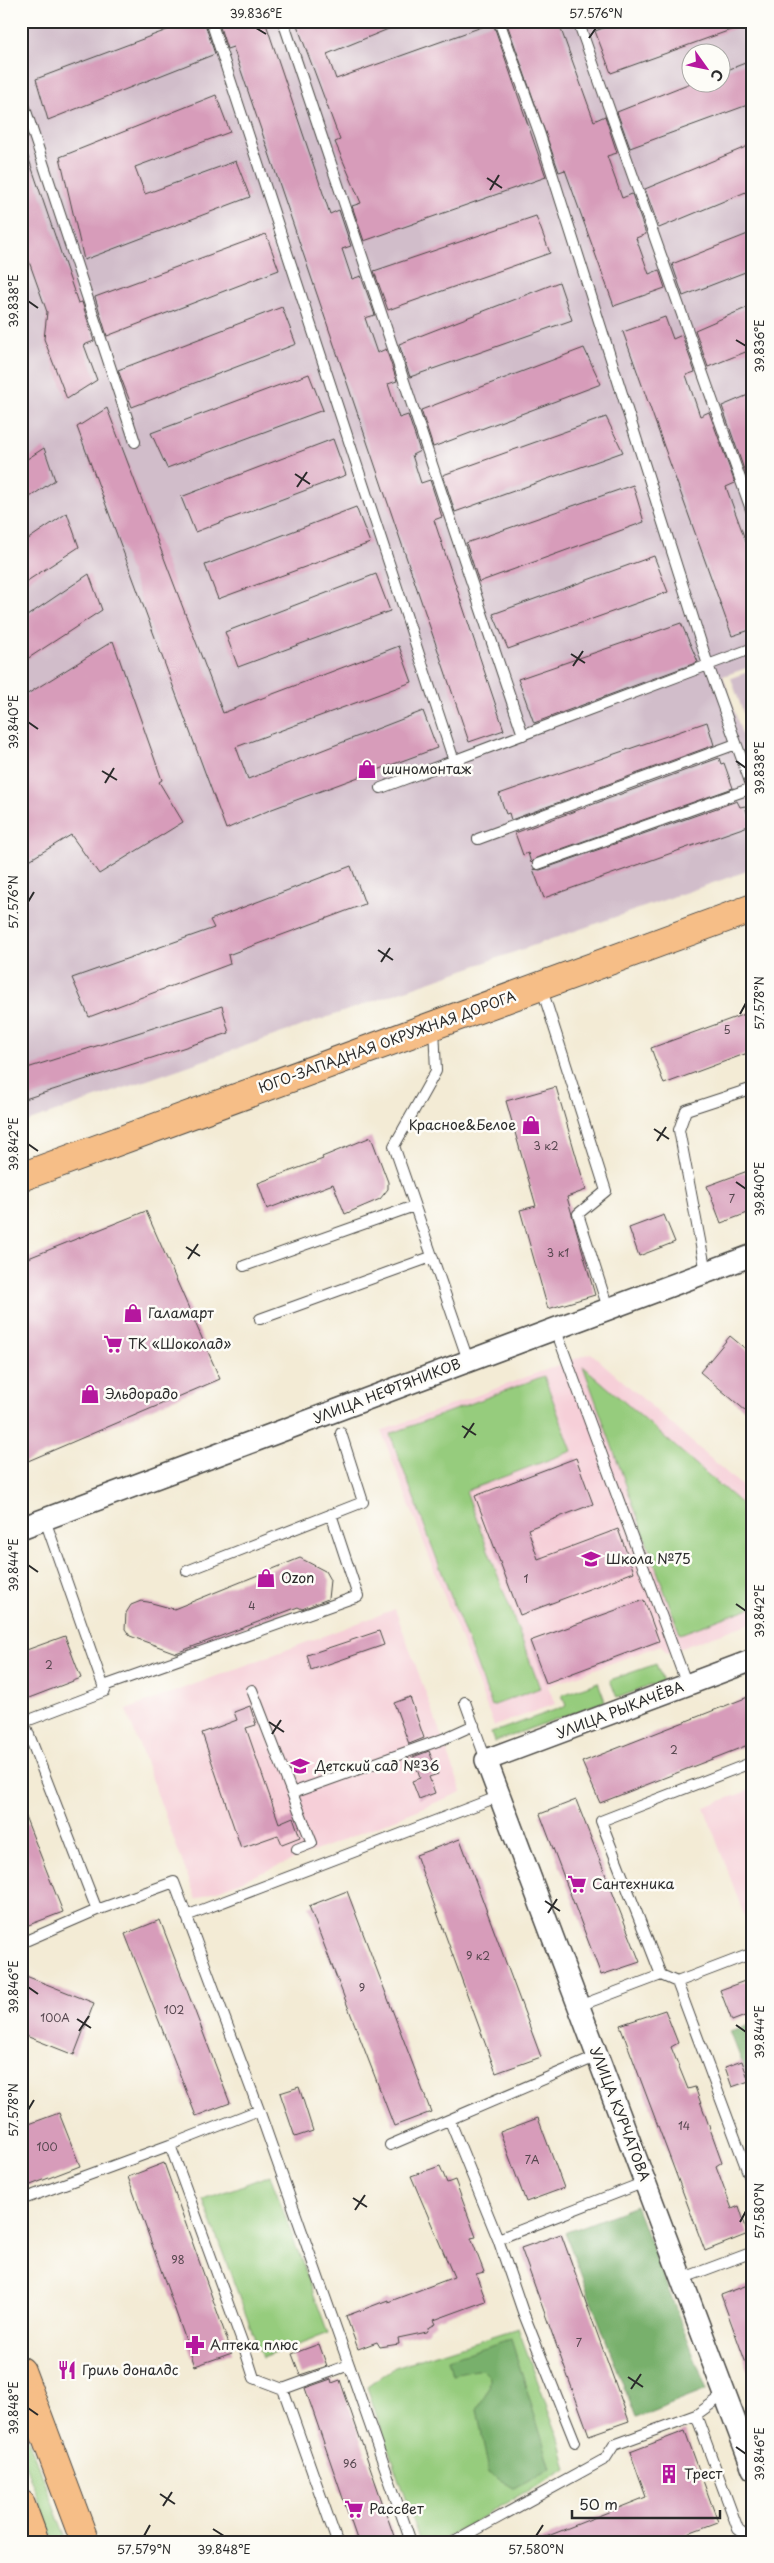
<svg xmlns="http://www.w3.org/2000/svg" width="774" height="2563" font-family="'Playpen Sans',sans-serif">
<rect width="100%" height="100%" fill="#fdfcf7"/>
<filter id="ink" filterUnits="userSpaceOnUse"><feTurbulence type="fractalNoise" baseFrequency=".02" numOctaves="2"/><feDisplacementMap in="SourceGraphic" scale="10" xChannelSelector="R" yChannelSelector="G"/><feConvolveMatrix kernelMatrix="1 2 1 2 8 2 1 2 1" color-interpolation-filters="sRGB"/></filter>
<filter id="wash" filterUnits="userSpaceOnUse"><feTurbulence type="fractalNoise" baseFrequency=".0096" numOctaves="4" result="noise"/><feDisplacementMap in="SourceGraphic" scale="20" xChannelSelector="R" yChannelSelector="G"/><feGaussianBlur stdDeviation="1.12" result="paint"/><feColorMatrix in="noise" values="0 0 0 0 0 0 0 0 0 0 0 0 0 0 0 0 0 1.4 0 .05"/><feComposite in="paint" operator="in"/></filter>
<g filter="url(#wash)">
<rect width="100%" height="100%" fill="#f3ebd5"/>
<!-- built -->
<path fill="#f6cfd8" d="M591 1353 753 1496V1622L667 1653 661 1645 548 1686 555 1704 494 1726 381 1431Z
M395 1609 462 1792 196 1899 126 1710Z
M753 1789V1934H751L704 1807Z"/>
<!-- industrial -->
<path fill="#d1bdca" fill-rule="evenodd" d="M21 21H753V666L723 676 753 768V869L21 1124ZM692 52H722V82H692Z
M753 670V741L731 678Z"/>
<!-- green -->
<path fill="#96cc7d" stroke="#607c54" d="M583 1366 753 1514V1607L680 1634Z
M544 1376 572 1451 466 1491 540 1688 492 1706 390 1434Z
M656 1664 663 1681 617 1698 610 1680Z
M598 1682 605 1701 494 1742 491 1733 566 1706 562 1695Z
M270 2175 328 2333 262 2358 203 2200Z
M518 2328 559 2439 567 2469 438 2542H420L367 2387 395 2367Z
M21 2421 67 2542H54L21 2454Z"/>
<!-- forest -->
<path fill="#78b06c" stroke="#526e4c" d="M753 2023V2091L730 2031Z
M636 2206 707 2390 636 2418 565 2233Z
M511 2339 551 2468 515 2489 489 2473 477 2409 489 2389 490 2377 482 2369 452 2375 448 2359Z"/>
<g id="blocks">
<!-- building -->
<path fill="#d79cba" d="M191 21H204L215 54 48 120 36 79Z
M218 21H265L330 214 339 210 351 246 342 249 352 279 361 276 375 315 365 318 377 353 386 349 397 381 388 384 399 418 408 415 420 451 412 455 421 483 430 480 442 517 434 520 504 730 469 742 233 47 227 49Z
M306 21H408L327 54 336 79 493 23 546 177 364 241 352 206 361 203 335 142 340 140 297 25Z
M506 21H558L594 121 605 116 617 153 607 156 622 198 632 194 646 234 636 238 649 274 659 270 665 288 614 306 565 170 559 172Z
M622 21H750V23L611 73 595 31Z
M753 60V103L630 148 617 112 693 82H722V72Z
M216 95 230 132 135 167 145 194 236 161 250 197 84 260 60 157Z
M753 144V189L659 228 645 189Z
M24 145 78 303 82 302 94 341 84 345 97 380 67 399 44 339 47 312 21 239V146Z
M536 216 550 253 388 310 374 271Z
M753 232V269L683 296 672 264Z
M266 234 279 270 107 336 95 297Z
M559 282 572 320 410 377 399 344Z
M753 305V349L708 367 695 330Z
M282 307 296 344 132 407 118 370Z
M665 317 673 339 682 335 695 372 686 375 700 416 709 412 735 483 726 487 753 561V629L732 636 623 332Z
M584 348 601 384 433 447 421 410Z
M309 374 323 410 167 468 151 433Z
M753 393V476L747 478 722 406Z
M107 408 223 713 399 646 412 682 236 747 248 779 423 711 437 748 272 809 226 829 77 427Z
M606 417 623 452 455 512 443 475Z
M333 439 346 475 195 532 181 497Z
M44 448 55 480 21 503V463Z
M633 485 644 522 479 582 466 543Z
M356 507 370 543 218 599 205 565Z
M67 513 79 547 21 585V544Z
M654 556 668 592 508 649 493 614Z
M89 574 102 610 21 663V620Z
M376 574 390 611 238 667 225 632Z
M681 623 698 662 534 723 518 679Z
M113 641 162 780 159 782 183 822 99 874 71 835 26 862 21 854V698Z
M707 722 714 745 511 820 509 813 506 814 499 794Z
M719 758 721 764 724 763 733 788 536 858 531 863 528 853 523 855 515 833Z
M737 801 740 807 745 806 751 825 544 898 533 869 540 870Z
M351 866 365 904 228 955 230 964 89 1017 72 978 214 928 210 920Z
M222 1006 229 1033 25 1099 21 1087V1070Z
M753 1011V1051L664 1084 651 1048Z
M556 1087 586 1190 567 1197 595 1295 548 1309 520 1210 536 1206 506 1101Z
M371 1137 388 1182V1189L380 1199 345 1214 333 1184 267 1209 258 1183 323 1159 322 1157Z
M753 1169V1211L721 1223 707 1186Z
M146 1211 220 1379 21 1464V1261Z
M664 1215 675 1242 639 1256 629 1228Z
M730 1336 753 1355V1417L700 1372Z
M576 1458 593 1504 528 1529 538 1559 618 1529 634 1572 520 1615 475 1496Z
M300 1558 325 1571 330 1580 328 1599 302 1609 298 1607 176 1653 130 1636 125 1629 126 1613 131 1605 141 1601 148 1602 174 1609Z
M644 1600 659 1641 546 1683 530 1641Z
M379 1631 384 1645 311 1670 307 1655Z
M65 1636 81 1678 21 1701V1652Z
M753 1695V1743L600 1803 582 1762Z
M410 1697 424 1738 409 1744 394 1703Z
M250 1706 256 1725 246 1728 279 1823 293 1817 300 1837 282 1844 278 1835 241 1848 202 1733 237 1720 234 1712Z
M429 1751 438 1774 429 1777 435 1793 419 1799 412 1781 420 1778 413 1757Z
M576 1800 640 1962 601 1975 540 1814Z
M21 1806 63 1912 26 1926 21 1912Z
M460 1839 541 2057 496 2073 416 1855Z
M347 1891 431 2112 394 2126 309 1906Z
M160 1920 230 2103 196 2116 125 1934Z
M21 1974 94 2003 74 2055 21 2034Z
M753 1978V2013L732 2021 720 1990Z
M665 2010 678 2043 671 2047 688 2089 695 2087 722 2162 716 2166 732 2209 739 2206 748 2234 705 2251 620 2025Z
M742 2061 749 2081 732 2087 725 2067Z
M299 2087 313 2131 295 2137 280 2093Z
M59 2113 80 2166 28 2186 21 2178V2127Z
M538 2118 564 2188 526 2202 500 2132Z
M164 2163 232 2353 195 2366 128 2177Z
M440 2166 447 2183 455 2180 476 2237 471 2238 484 2272 476 2274 486 2301 434 2320 436 2324 430 2327 427 2332 398 2338 399 2344 380 2347 377 2342 358 2349 346 2316 388 2300V2302L454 2277 411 2176Z
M561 2234 629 2421 589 2435 521 2248Z
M753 2283V2377H751L721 2295Z
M319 2344 327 2366 300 2375 292 2354Z
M331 2379 332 2383 340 2380 396 2542H358L305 2388Z
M685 2431 718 2522 664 2542H533L646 2497 630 2452Z"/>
</g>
</g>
<g filter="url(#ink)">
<use href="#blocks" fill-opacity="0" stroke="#494844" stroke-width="1"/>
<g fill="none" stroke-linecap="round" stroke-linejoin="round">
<!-- lane casing -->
<g stroke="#494844" stroke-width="12">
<path id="lane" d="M211 21 454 761
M283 21 523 735
M499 21 540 135 708 665 753 648
M578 21 753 515
M21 96 135 442
M381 788 708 665 753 790
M478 839 736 744
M538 864 752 788
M541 986 606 1191 578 1214 608 1308
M434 1027 436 1071 394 1146 468 1360
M748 1257 753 1276
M244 1266 414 1206
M706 1272 679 1130 686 1110 753 1088
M260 1319 431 1257
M555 1328 687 1685
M45 1520 105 1691 24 1722 97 1910 174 1882 259 2110
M187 1571 363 1502 341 1433
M104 1686 358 1596 331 1514
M252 1690 292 1793
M465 1702 486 1760
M753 1762 601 1821 661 1975 677 1982 753 1953
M297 1849 312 1843 292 1793 443 1739 474 1725
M186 1916 500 1796
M21 1943 97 1910
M677 1982 753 2186
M579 2006 661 1975
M450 2121 498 2239
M170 2145 259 2110 349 2365
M390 2145 598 2056
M21 2187 26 2198 170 2145 245 2350 254 2378 283 2389 349 2365 411 2542
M681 2279 753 2252
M283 2389 337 2542
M696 2415 738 2529 753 2541
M575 2442 523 2312 498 2239 645 2182
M454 2542 605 2459 614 2445 696 2415 725 2394"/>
</g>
<!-- street casing -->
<g stroke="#494844" stroke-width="24">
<path id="street" d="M21 1528 753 1255
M753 1660 486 1760 753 2469"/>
</g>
<!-- primary casing -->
<g stroke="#494844" stroke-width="30">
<path id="primary" d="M21 2371 85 2542
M21 2504 35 2542"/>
</g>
<!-- highway casing -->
<g stroke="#494844" stroke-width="30">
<path id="highway" d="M21 1177 753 908"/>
</g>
<!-- lane -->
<use href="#lane" stroke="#fff" stroke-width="10"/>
<!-- street -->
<use href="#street" stroke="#fff" stroke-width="21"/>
<!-- primary -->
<use href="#primary" stroke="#f6be87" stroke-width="28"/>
<!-- highway -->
<use href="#highway" stroke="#f6be87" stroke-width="28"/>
</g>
</g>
<!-- ticks -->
<path fill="none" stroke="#2b2b2b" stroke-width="2" d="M256 28 266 34M589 38 596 28M487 178 502 188M490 190 499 175M28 301 38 308M736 340 746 346M295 474 310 484M297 487 307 472M571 654 585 663M573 666 583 651M28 722 38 729M736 761 746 768M102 771 117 780M105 783 114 768M28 902 34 892M378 950 393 960M381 962 390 948M740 1014 746 1003M654 1129 669 1139M657 1141 666 1127M28 1144 38 1151M736 1182 746 1189M186 1247 200 1256M188 1259 198 1244M462 1426 476 1435M464 1438 474 1423M28 1565 38 1572M736 1604 746 1611M269 1722 284 1732M272 1734 281 1720M545 1901 560 1911M548 1913 557 1899M28 1987 38 1994M77 2019 91 2028M736 2025 746 2032M79 2031 89 2016M28 2110 34 2100M353 2198 367 2207M355 2210 365 2195M740 2222 746 2211M628 2377 643 2387M631 2389 641 2374M28 2408 38 2415M736 2447 746 2454M160 2494 175 2504M163 2506 172 2492M213 2529 224 2536M144 2536 150 2525M536 2536 543 2525"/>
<!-- icons -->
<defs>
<g id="shop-bare" transform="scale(1.5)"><path d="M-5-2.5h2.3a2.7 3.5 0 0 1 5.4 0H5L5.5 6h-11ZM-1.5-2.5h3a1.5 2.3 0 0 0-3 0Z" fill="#b5179e" stroke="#fdfcf7" stroke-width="2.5" paint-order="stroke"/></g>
<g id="supermarket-bare" transform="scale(1.5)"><path d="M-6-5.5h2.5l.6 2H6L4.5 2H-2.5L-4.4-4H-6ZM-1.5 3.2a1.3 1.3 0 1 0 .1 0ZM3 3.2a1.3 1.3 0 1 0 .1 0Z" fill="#b5179e" stroke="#fdfcf7" stroke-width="2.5" paint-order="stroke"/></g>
<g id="school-bare" transform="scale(1.5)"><path d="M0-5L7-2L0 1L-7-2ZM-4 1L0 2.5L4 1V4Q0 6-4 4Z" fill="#b5179e" stroke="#fdfcf7" stroke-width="2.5" paint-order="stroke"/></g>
<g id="pharmacy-bare" transform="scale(1.5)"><path d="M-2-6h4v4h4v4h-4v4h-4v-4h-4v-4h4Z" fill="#b5179e" stroke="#fdfcf7" stroke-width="2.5" paint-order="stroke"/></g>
<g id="restaurant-bare" transform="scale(1.5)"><path d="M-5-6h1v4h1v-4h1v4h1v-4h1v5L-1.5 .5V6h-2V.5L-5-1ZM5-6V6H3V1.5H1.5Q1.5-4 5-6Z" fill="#b5179e" stroke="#fdfcf7" stroke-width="2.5" paint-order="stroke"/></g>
<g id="building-bare" transform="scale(1.5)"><path d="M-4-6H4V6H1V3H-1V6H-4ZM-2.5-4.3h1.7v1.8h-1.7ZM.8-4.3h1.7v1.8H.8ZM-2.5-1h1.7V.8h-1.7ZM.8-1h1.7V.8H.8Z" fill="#b5179e" stroke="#fdfcf7" stroke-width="2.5" paint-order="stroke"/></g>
</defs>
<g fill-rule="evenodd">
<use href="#shop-bare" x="367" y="769"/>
<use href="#shop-bare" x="531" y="1125"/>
<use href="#shop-bare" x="133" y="1313"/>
<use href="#supermarket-bare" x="113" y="1344"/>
<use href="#shop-bare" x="90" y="1394"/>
<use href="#school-bare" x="591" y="1559"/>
<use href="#shop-bare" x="266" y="1578"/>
<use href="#school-bare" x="300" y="1766"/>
<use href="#supermarket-bare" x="577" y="1884"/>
<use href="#pharmacy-bare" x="195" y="2345"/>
<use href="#restaurant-bare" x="67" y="2370"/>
<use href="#building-bare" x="669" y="2474"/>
<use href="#supermarket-bare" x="354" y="2509"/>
</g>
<g text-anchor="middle" stroke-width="5" stroke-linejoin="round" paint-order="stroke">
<!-- number labels -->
<g font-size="11" fill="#56474f">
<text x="727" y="1034">5</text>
<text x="546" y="1150">3 к2</text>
<text x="732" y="1203">7</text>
<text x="558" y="1257">3 к1</text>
<text x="526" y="1583">1</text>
<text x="252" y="1610">4</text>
<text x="49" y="1669">2</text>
<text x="674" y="1754">2</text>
<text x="478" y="1960">9 к2</text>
<text x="362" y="1992">9</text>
<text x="174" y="2014">102</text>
<text x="55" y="2022">100А</text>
<text x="684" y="2130">14</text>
<text x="47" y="2151">100</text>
<text x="532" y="2164">7А</text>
<text x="178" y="2264">98</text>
<text x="579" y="2347">7</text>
<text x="350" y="2468">96</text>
</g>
<!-- poi labels -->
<g font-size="14" fill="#2b2b2b" stroke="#fdfcf7" text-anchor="start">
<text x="382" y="774">шиномонтаж</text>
<text x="516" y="1130" text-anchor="end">Красное&amp;Белое</text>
<text x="148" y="1318">Галамарт</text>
<text x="128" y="1349">ТК «Шоколад»</text>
<text x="105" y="1399">Эльдорадо</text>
<text x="606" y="1564">Школа №75</text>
<text x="281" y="1583">Ozon</text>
<text x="315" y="1771">Детский сад №36</text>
<text x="592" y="1889">Сантехника</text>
<text x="210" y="2350">Аптека плюс</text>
<text x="82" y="2375">Гриль доналдс</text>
<text x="684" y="2479">Трест</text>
<text x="369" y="2514">Рассвет</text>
</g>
<!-- street labels -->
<g font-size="14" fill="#2b2b2b" stroke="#fdfcf7">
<text transform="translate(387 1042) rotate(-20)" y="5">ЮГО-ЗАПАДНАЯ ОКРУЖНАЯ ДОРОГА</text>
<text transform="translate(387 1391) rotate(-21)" y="5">УЛИЦА НЕФТЯНИКОВ</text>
<text transform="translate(620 1710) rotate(-21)" y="5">УЛИЦА РЫКАЧЁВА</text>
<text transform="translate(620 2114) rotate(69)" y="5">УЛИЦА КУРЧАТОВА</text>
</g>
</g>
<!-- margin -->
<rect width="774" height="2563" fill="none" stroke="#fdfcf7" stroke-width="55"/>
<!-- north arrow -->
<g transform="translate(706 68) rotate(123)"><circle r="24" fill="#fdfcf7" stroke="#a9a8a5"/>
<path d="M0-4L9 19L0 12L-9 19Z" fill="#b5179e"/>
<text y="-8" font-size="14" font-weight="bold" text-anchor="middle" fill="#2b2b2b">С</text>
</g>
<!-- scale -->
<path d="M572 2510v8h148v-8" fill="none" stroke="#2b2b2b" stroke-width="2.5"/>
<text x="579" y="2510" font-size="15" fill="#2b2b2b" stroke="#fdfcf7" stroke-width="4" paint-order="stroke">50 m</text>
<rect x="28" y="28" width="718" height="2508" fill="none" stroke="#2b2b2b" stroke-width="2"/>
<g font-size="12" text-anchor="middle" fill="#2b2b2b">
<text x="256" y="18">39.836°E</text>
<text x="596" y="18">57.576°N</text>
<text transform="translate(14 301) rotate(-90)" y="4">39.838°E</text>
<text transform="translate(760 346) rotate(-90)" y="4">39.836°E</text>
<text transform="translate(14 722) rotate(-90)" y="4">39.840°E</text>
<text transform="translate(760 768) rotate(-90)" y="4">39.838°E</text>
<text transform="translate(14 902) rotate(-90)" y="4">57.576°N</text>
<text transform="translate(760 1003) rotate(-90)" y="4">57.578°N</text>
<text transform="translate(14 1144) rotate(-90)" y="4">39.842°E</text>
<text transform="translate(760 1189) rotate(-90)" y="4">39.840°E</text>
<text transform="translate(14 1565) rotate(-90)" y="4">39.844°E</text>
<text transform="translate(760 1611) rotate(-90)" y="4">39.842°E</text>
<text transform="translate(14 1987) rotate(-90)" y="4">39.846°E</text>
<text transform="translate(760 2032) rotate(-90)" y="4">39.844°E</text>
<text transform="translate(14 2110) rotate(-90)" y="4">57.578°N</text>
<text transform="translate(760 2211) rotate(-90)" y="4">57.580°N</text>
<text transform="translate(14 2408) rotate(-90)" y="4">39.848°E</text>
<text transform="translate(760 2454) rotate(-90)" y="4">39.846°E</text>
<text x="144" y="2554">57.579°N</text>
<text x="224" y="2554">39.848°E</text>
<text x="536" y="2554">57.580°N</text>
</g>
</svg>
